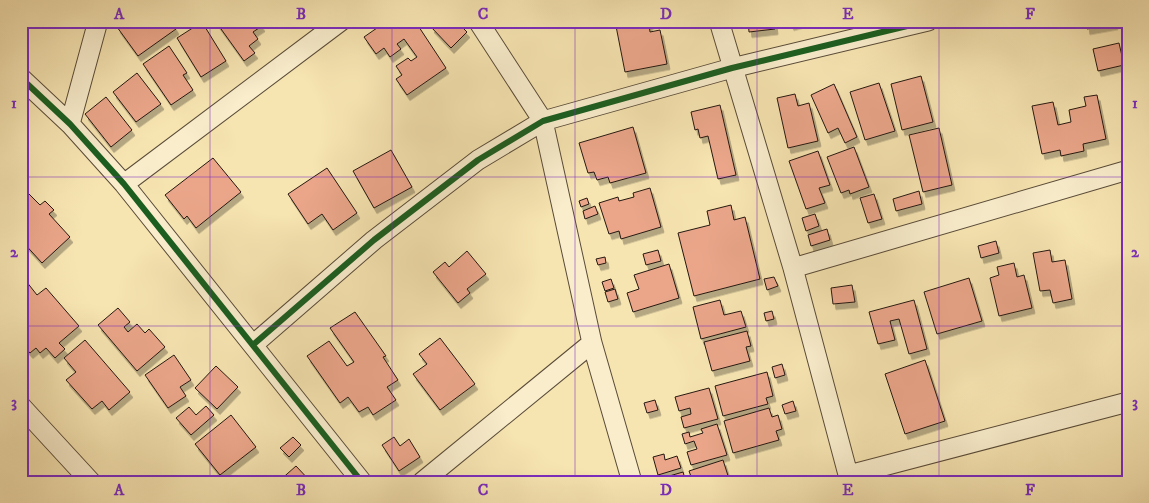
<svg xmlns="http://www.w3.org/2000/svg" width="1149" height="503" font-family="'IM FELL DW Pica',serif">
<defs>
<filter id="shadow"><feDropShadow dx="3" dy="5.5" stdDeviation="0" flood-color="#0004"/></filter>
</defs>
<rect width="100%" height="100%" fill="#f6e4b1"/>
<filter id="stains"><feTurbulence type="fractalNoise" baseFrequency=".004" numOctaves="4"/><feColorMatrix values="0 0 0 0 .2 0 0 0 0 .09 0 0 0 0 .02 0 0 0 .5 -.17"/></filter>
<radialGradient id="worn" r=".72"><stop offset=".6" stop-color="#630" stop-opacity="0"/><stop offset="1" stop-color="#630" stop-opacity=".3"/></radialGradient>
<!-- building -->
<path fill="#eba68a" stroke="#251810" filter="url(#shadow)" d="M125 21H171L176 29 138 56 117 27Z
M258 21 262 26 253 32 258 39 249 46 255 53 244 61 216 22Z
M308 21H319L311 26Z
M387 21H415L446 68 407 95 396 79 402 75 396 66 408 58 411 61 417 57 404 39 397 44 401 49 390 57 384 48 376 54 364 37Z
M437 21H456L467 32 451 48 431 27Z
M615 21H655L649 24 650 32 660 30 667 64 625 72Z
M748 21H774L775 29 749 32Z
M790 21H805L791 25Z
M1086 21H1114L1115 24 1087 29Z
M202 22 226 61 201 77 177 38Z
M1119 43 1124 65 1098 71 1093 49Z
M169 46 187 73 183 75 193 90 171 105 143 64Z
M137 73 161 104 136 122 113 92Z
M921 76 933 122 902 130 891 84Z
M879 83 895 131 865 140 850 92Z
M834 84 857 137 845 143 838 128 828 133 811 95Z
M795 94 798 106 809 103 818 141 788 148 777 98Z
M1097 95 1106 139 1083 144 1084 151 1061 156 1060 150 1042 154 1032 106 1053 102 1058 125 1071 122 1069 110 1086 106 1084 97Z
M106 97 132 130 111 147 85 114Z
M720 105 736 175 718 179 708 136 700 138 698 129 695 130 691 112Z
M633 127 646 173 610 183 608 177 597 180 594 172 588 173 579 143Z
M939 128 952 185 923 192 909 135Z
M854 147 869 187 850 194 849 190 841 193 827 157Z
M391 150 412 187 374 208 353 171Z
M818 151 830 185 819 188 825 203 806 209 789 161Z
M213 158 241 192 196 228 187 216 184 219 165 195Z
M327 168 357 213 333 230 322 214 308 224 288 194Z
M21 186 40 205 45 201 54 210 49 214 70 237 42 263 21 240Z
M650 188 661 227 621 239 619 231 609 234 599 203 618 197 619 201 634 197 633 193Z
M919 191 922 204 896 211 893 199Z
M874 194 882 219 868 223 860 198Z
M587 198 589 204 581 207 579 201Z
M731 205 734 220 745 217 760 279 694 296 678 233 710 225 707 211Z
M595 206 598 214 585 219 583 211Z
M815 214 819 226 806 231 802 218Z
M827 229 830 240 811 246 808 235Z
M996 241 999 253 981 258 978 246Z
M658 250 661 261 646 265 643 254Z
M1050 250 1052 262 1065 260 1072 299 1053 303 1050 290 1040 291 1033 253Z
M467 251 486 274 467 289 470 293 458 303 433 272 445 262 449 267Z
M605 257 606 263 598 265 596 259Z
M1014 263 1017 277 1024 275 1032 308 999 316 990 278 999 275 997 267Z
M669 264 679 298 633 312 627 293 639 289 634 275Z
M774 277 778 286 767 290 764 279Z
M969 278 982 321 937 334 924 292Z
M611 279 614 288 605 291 602 282Z
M26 281 37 295 46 288 79 326 59 343 65 349 55 358 46 348 40 353 36 348 30 353 21 343V285Z
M852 285 855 302 833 304 831 288Z
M615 289 618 299 608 302 605 292Z
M720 300 724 315 741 311 746 327 701 339 693 307Z
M914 300 927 349 909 354 899 319 890 321 895 340 878 344 869 312Z
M118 308 130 322 124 327 128 332 137 324 145 333 149 329 165 347 137 371 98 325Z
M772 311 774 319 766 321 764 313Z
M355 312 386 356 383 357 398 380 387 387 396 400 373 415 368 407 359 412 348 397 340 403 307 356 329 341 347 366 354 362 330 328Z
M747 331 751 346 746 347 750 361 712 371 704 342Z
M440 338 475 384 440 410 413 374 427 364 419 354Z
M85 340 130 392 109 410 102 401 92 409 66 380 76 372 64 358Z
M174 355 191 380 180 387 186 396 168 408 145 375Z
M925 360 945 421 905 434 885 374Z
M782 364 785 375 775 378 772 367Z
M216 366 238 387 217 409 195 388Z
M767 372 773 396 766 398 768 404 723 416 715 386Z
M709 388 718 419 684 428 681 417 691 414 690 408 679 411 675 397Z
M655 400 658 410 647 413 644 403Z
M793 401 796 411 785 414 782 405Z
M206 406 214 415 191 435 176 418 189 407 196 415Z
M769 408 772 417 778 415 782 429 776 431 779 440 733 453 724 421Z
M231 415 256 447 220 475 195 444Z
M717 424 727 455 691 465 687 452 697 449 694 441 685 444 682 434 689 432 690 437 703 433 701 429Z
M293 437 301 445 289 457 280 448Z
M394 437 400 446 409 439 420 457 399 471 382 445Z
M664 454 665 460 677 456 681 468 658 475 653 457Z
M723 460 730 482H693L689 471Z
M296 466 311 482H278Z
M683 472 686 482H660L659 479Z
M962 477 963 482H939Z"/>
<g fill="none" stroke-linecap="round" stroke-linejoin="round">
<!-- minor casing -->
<g stroke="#594b38" stroke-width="21">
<path id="minor" d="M478 21 543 121 592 343 632 482
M719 21 793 268 850 482
M21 78 70 124 124 184 362 482
M70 124 98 21
M124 184 341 21
M793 268 1128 170
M254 344 374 240 478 160 543 121 732 68 928 21
M21 406 91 482
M849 475 1128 402
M422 482 592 343"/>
</g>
<!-- minor -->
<use href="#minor" stroke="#f9edcc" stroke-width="19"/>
<!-- cycleway casing -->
<g stroke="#f9edcc" stroke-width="9">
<path id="cycleway" d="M21 78 70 124 124 184 362 482
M254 344 374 240 478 160 543 121 732 68 928 21"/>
</g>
<!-- cycleway -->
<use href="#cycleway" stroke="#1b5e20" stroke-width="6"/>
</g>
<!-- grid -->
<path fill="none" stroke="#7b2cbf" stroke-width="1" stroke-opacity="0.55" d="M210 21V482M392 21V482M575 21V482M757 21V482M939 21V482M21 177H1128M21 326H1128"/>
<!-- margin -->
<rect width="1149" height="503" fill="none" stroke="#f6e4b1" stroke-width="55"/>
<rect x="28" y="28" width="1094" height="448" fill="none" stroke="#7b2cbf" stroke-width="2"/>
<g font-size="16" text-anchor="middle" font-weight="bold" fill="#7b2cbf">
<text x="119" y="19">A</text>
<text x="301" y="19">B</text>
<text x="483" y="19">C</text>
<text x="666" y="19">D</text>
<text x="848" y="19">E</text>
<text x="1030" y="19">F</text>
<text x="14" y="108">1</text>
<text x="1135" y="108">1</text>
<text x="14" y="257">2</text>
<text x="1135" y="257">2</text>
<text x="14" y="407">3</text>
<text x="1135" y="407">3</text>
<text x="119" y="495">A</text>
<text x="301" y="495">B</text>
<text x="483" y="495">C</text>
<text x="666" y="495">D</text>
<text x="848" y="495">E</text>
<text x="1030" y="495">F</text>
</g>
<rect width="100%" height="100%" filter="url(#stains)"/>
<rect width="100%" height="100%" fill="url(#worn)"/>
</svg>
